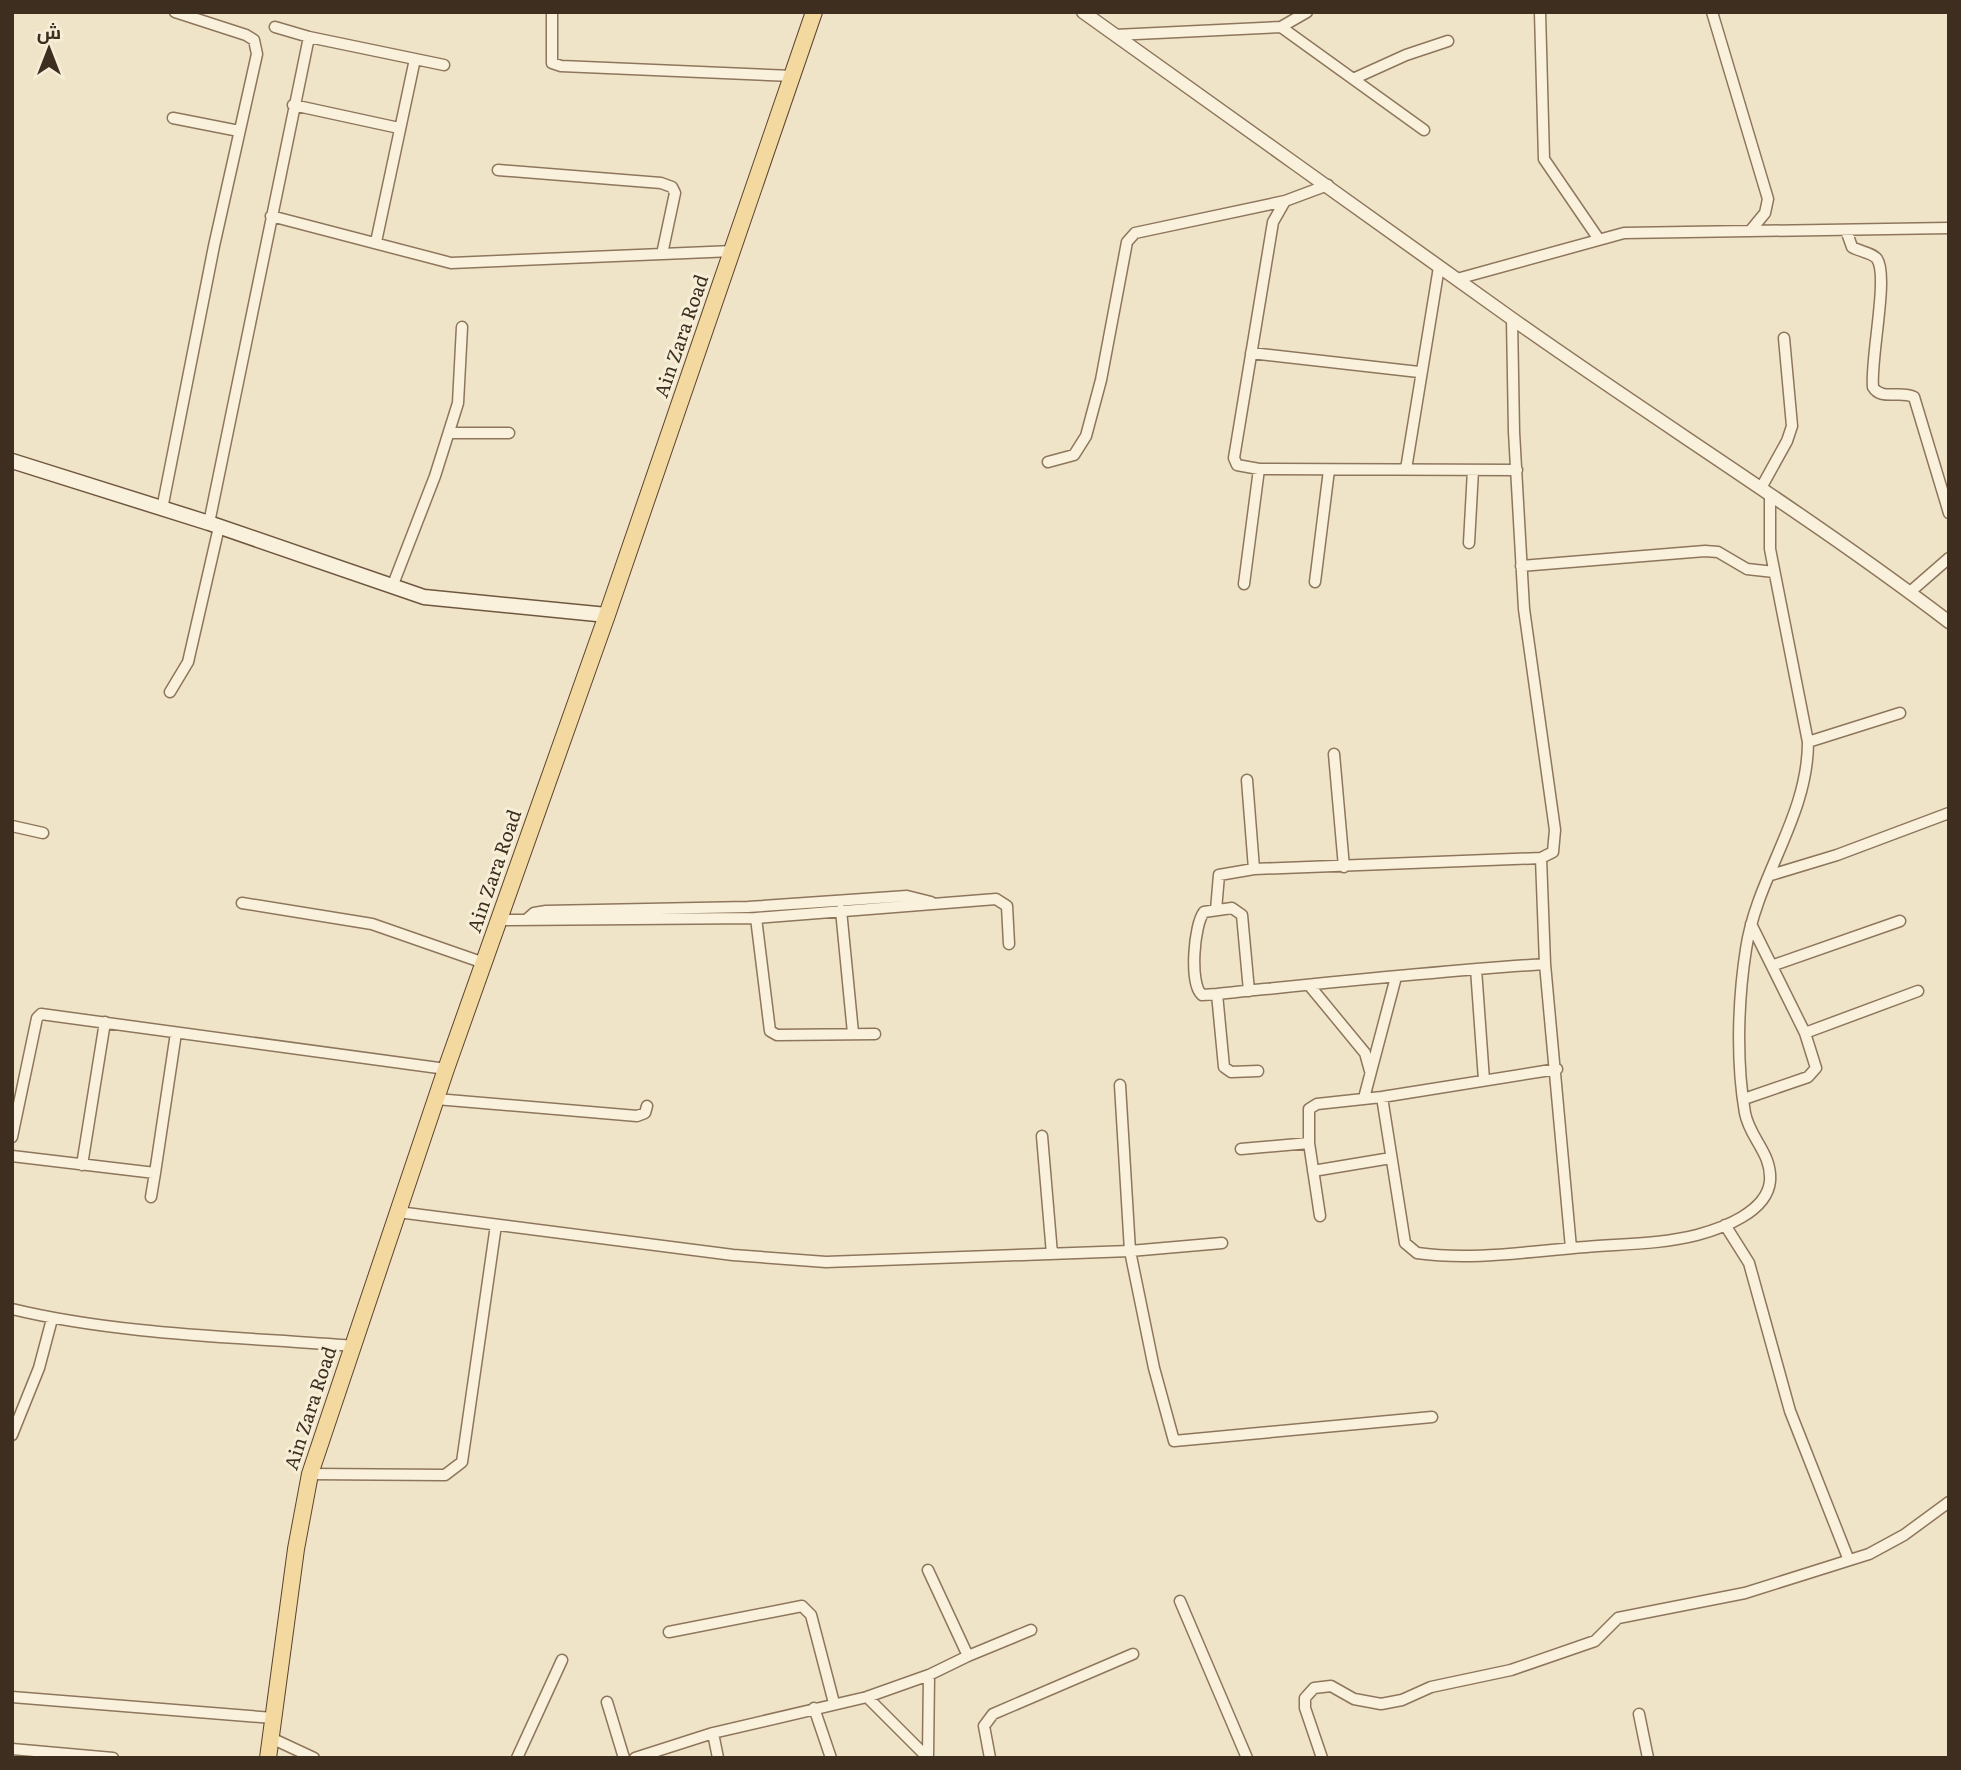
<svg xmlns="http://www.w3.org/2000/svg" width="1961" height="1770" font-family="Literata,Cairo,serif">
<rect width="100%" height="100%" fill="#f0e4c8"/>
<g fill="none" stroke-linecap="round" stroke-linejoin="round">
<!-- minor casing -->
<g stroke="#8d765c" stroke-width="13">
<path id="minor" d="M552 12V63L561 66 793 76
M1540 12 1544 159 1598 238
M1712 12 1768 199 1765 213 1751 230
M275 27 309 37 444 65
M1281 27 1424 130
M1115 35 1281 27 1307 12
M1353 79 1406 55 1448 41
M293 105 399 128
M173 118 239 131
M498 170 661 183 672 187 675 193 662 254 733 251
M1328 185 1285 201 1273 222 1234 458 1237 465 1259 469 1517 470
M271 216 451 263 662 254
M1846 230 1852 247C1858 251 1873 253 1877 259 1889 276 1870 360 1873 387 1881 401 1900 390 1914 397L1949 513
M376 242 415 59
M1457 279 1624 233 1949 228
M1251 353 1419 372
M449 433H509
M1048 462 1074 455 1086 436 1101 380 1127 242 1135 233 1285 201
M1406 469 1439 267
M1761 488 1787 441 1792 426 1784 338
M162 509 214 246 257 54 254 40 246 35 175 12
M209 523 309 37
M1469 543 1473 470
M1521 566 1705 551 1718 552 1747 569 1774 572
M1315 582 1329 470
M1244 584 1259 469
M392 587 435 476 458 403 462 327
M1910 592 1949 558
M170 692 188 662 219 527
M1808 742 1900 713
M1334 754 1344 867
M1247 780 1254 869
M12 826 43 833
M1541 858 1545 964 1571 1248
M1771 875 1837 855 1949 813
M242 903 372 924 484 963
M841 910 853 1033
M1216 910 1219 875 1254 869 1541 858 1553 852 1555 830 1524 609 1514 432 1512 319
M756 918 770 1031 777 1035 875 1034
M500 920 756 918 996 899 1007 906 1009 944
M526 920 534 913 546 911 748 907 907 896 931 902
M1774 965 1900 921
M1476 969 1484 1080
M1309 985 1365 1053 1370 1071
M1249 991 1242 915 1232 908 1204 912C1194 924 1189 984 1202 995L1217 994C1326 983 1436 971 1545 964
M1217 994 1224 1067 1231 1072 1258 1071
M1805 1033 1918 991
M1120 1085 1130 1251 1154 1368 1174 1441 1432 1417
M1382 1097 1405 1243 1417 1253C1473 1261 1530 1251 1586 1247 1622 1244 1662 1244 1697 1235 1723 1228 1767 1212 1770 1181 1772 1153 1750 1139 1745 1113 1736 1062 1738 1000 1746 949 1757 876 1808 817 1808 742L1770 549V494
M1364 1098 1396 977
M436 1099 637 1116 645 1113 647 1106
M1744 1099 1808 1077 1816 1068 1805 1033 1751 924
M1042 1136 1052 1254
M12 1137 37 1018 41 1014 446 1069
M1241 1149 1309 1143
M12 1156 155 1173 176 1033
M82 1165 105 1022
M1313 1171 1391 1158
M151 1197 155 1173
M398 1212 733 1255 826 1262 1130 1251 1222 1243
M1320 1216 1309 1143V1109L1317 1104 1382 1097 1557 1069
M1725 1225 1749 1263 1790 1411 1848 1558
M12 1309C119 1335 242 1337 352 1346
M12 1435 39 1368 52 1319
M310 1474 445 1475 462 1462 496 1225
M928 1570 968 1656
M1180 1601 1247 1758
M669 1632 802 1606 811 1615 834 1703
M12 1697 273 1718
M867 1697 928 1758
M607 1702 624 1758
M814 1708 831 1758
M1639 1714 1648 1758
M713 1733 718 1758
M271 1738 314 1758
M12 1749 113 1758
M928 1755 929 1675
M517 1758 562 1660
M635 1758 713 1733 867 1697 929 1675 968 1656 1031 1630
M990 1758 984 1726 993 1714 1133 1654
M1322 1758 1305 1708V1698L1314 1688 1331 1686 1354 1699 1381 1704 1402 1700 1431 1687 1511 1670 1595 1641 1618 1618 1745 1593 1869 1554 1904 1535 1949 1502"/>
</g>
<!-- tertiary casing -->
<g stroke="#8d765c" stroke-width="15">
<path id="tertiary" d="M1083 12C1226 113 1368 217 1511 318 1656 421 1807 514 1949 622"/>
</g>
<!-- secondary casing -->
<g stroke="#6f573f" stroke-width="17">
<path id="secondary" d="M12 461 209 523 424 597 607 615"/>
</g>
<!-- primary casing -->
<g stroke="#5b4430" stroke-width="18">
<path id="primary" d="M268 1758 296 1549 310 1474 446 1069 607 615 814 12"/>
</g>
<!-- minor -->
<use href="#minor" stroke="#faf1dc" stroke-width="10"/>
<!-- tertiary -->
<use href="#tertiary" stroke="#faf1dc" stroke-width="12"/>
<!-- secondary -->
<use href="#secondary" stroke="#faf1dc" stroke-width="14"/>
<!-- primary -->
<use href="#primary" stroke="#f3d9a0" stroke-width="16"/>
</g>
<g text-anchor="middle" stroke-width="6" stroke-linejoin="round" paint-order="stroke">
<!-- street labels -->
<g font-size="19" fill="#3d2e20" stroke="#f7eed8">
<text transform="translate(681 336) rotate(-71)" y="7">Ain Zara Road</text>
<text transform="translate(494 871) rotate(-71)" y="7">Ain Zara Road</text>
<text transform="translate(310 1408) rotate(-72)" y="7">Ain Zara Road</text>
</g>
</g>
<!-- border -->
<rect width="1961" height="1770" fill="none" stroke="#3d2e20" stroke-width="28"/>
<!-- north arrow -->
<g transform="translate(49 49)" stroke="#f7eed8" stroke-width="5" paint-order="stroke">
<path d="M0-5L12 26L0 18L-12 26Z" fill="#3d2e20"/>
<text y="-10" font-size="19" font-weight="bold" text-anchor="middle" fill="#3d2e20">ش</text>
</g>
</svg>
